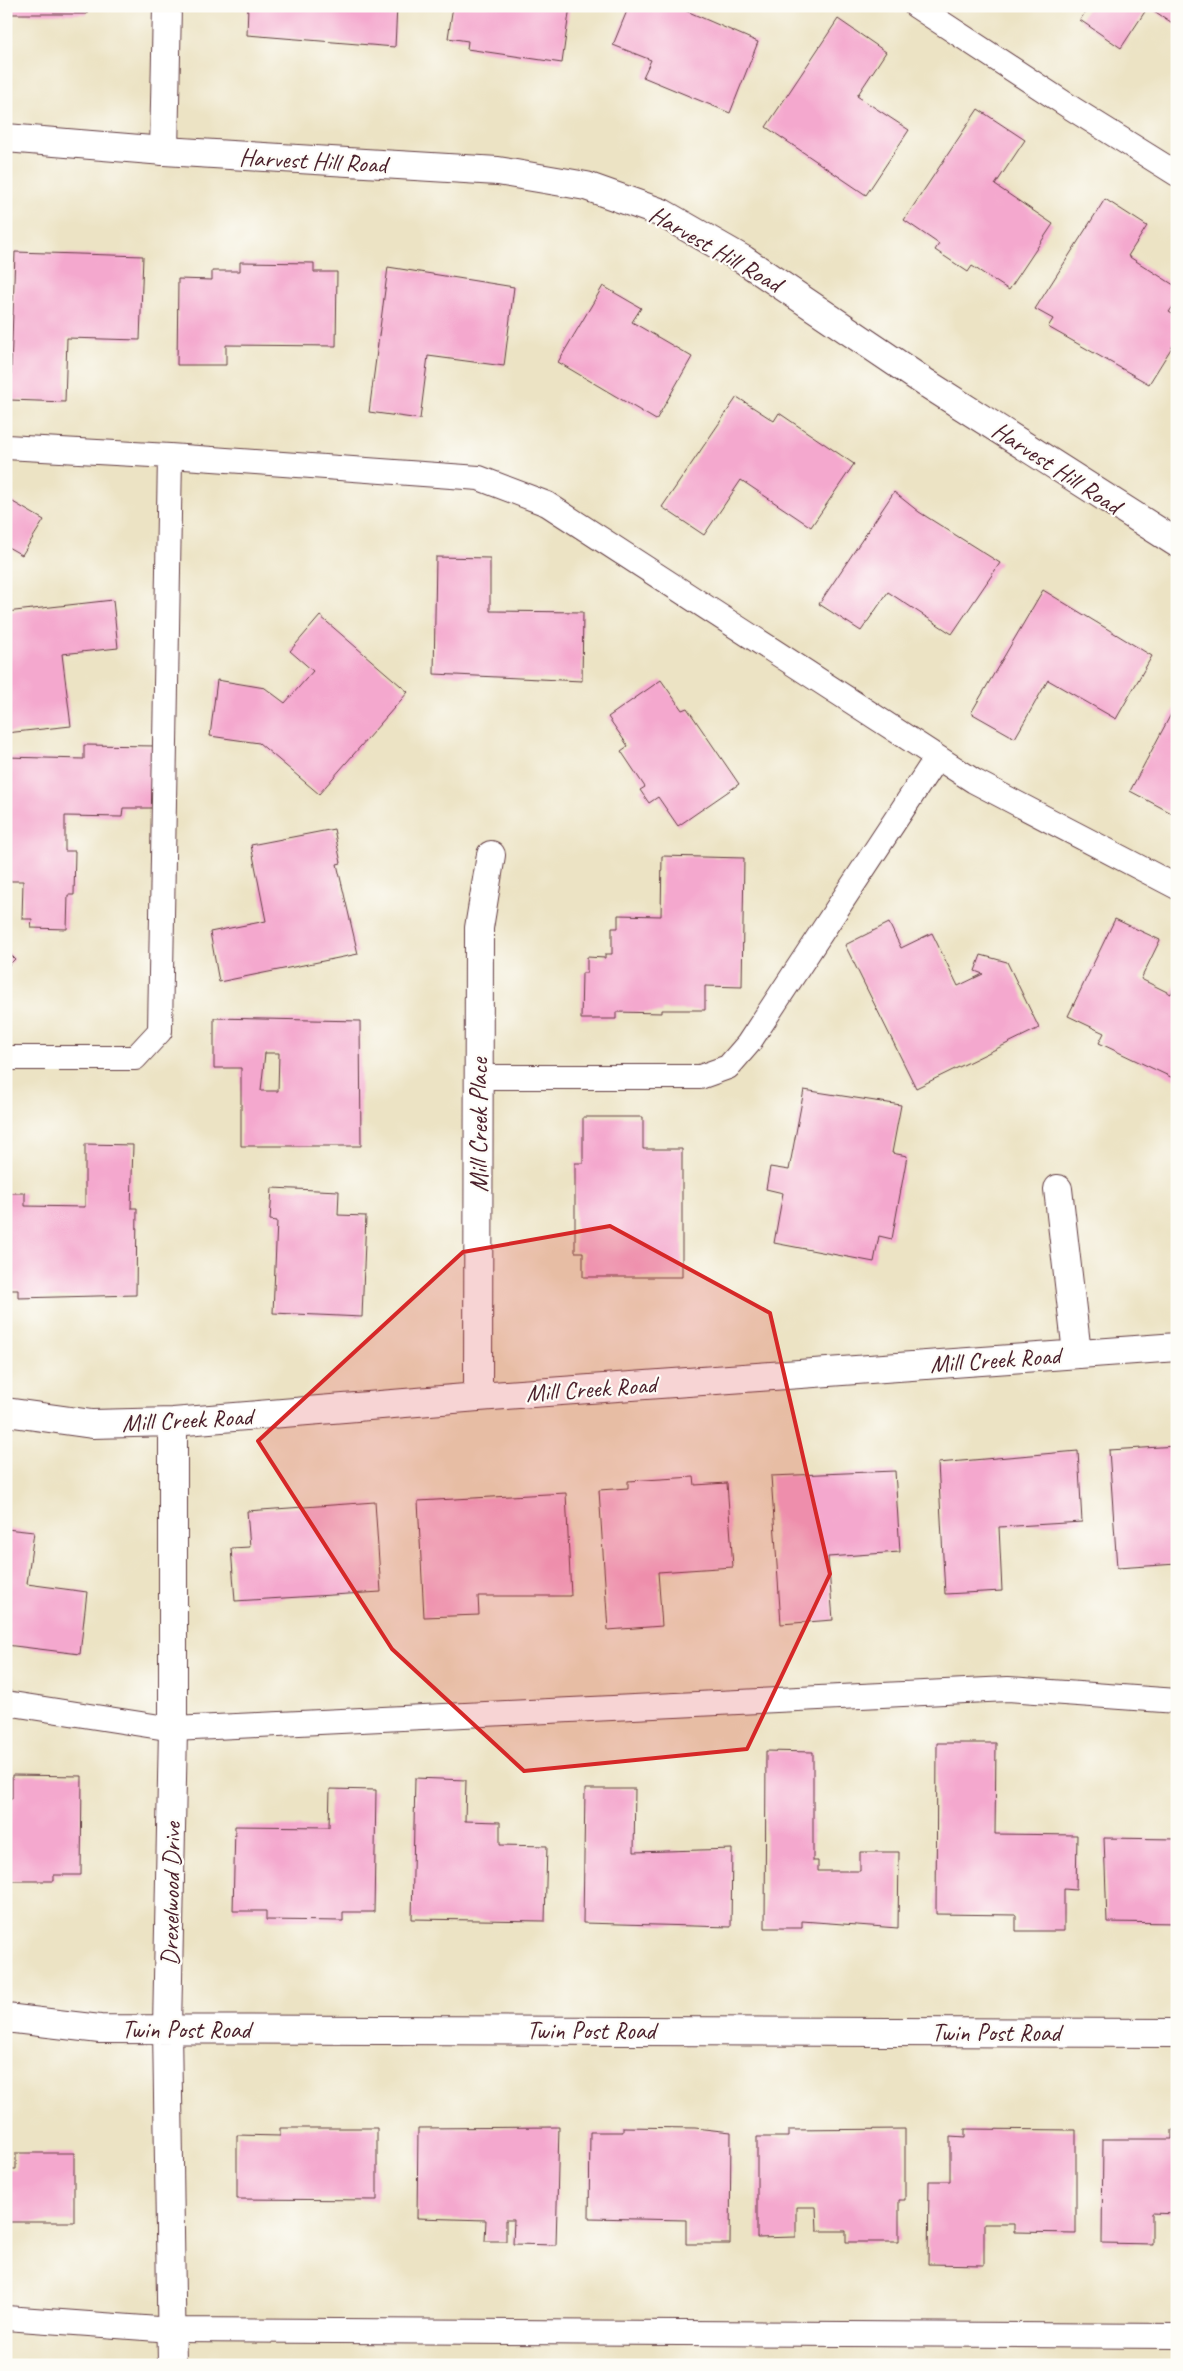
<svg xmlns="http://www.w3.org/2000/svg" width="1183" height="2371" font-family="Caveat,sans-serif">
<rect width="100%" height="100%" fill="#fdfcf7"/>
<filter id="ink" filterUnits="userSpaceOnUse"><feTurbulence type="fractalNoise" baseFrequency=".02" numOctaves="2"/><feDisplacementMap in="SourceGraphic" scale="10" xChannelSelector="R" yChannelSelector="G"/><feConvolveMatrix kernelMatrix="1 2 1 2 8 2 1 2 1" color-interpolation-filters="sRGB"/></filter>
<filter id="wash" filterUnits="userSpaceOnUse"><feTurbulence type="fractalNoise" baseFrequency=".0096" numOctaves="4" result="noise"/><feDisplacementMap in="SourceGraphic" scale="20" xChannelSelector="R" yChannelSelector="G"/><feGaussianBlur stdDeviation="1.12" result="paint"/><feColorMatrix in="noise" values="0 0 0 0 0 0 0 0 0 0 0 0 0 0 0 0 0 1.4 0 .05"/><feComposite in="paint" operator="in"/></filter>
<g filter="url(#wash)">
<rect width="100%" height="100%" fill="#ece3c4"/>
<g id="blocks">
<!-- building -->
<path fill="#f4a8ce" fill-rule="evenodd" d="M6 6H87V14H6Z
M248 6H397L395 47 247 35Z
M453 6H570L562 63 467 49 468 41 448 38Z
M629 6H675L758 42 730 113 643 77 651 60 613 45Z
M1089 6H1177V26L1148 7 1121 48 1080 20Z
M838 19 886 52 857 96 909 130 866 195 766 127Z
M978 109 1025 140 995 185 1053 224 1009 290 972 266 968 272 935 250 939 244 904 220Z
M1105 199 1147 226 1128 256 1177 287V301L1169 312 1177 317V339L1149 384 1048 327 1053 319 1035 309Z
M15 252 143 256 140 340 67 338 65 402 10 400Z
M240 262 314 263V272H337L336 346 226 345V365H177L178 279 212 280V271H240Z
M388 267 514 287 504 366 428 356 420 419 369 412Z
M603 286 641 308 632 322 692 357 656 420 558 362Z
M737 397 774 421 779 413 854 464 811 527 741 480 704 535 662 507Z
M894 492 919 512 1000 563 952 634 888 592 861 631 819 604Z
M6 498 44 520 22 555 6 546Z
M436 557 490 558V611L583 612 582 681 434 674Z
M1043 590 1152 656 1116 719 1048 680 1015 738 971 713Z
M113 600 118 648 62 654 71 726 6 733V612Z
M320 616 408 692 319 794 259 743 210 736 217 680 265 688 285 703 313 671 290 651Z
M661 680 682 710 687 708 739 784 678 826 658 797 649 803 640 790 645 787 621 751 628 746 608 717Z
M1177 703V816L1130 791Z
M84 745 157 746 156 808H123L122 817 65 816V851H75L74 895H68L67 929 31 928 32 919H22L23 881H6V757L84 759Z
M334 829 341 863 337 864 358 954 219 982 210 932 266 921 251 845Z
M662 856 744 858 742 987 705 986V1010H662V1013L616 1012V1019H581L582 973H587V957L605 958V954H612V928H618V915L661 916Z
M1115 919 1160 940 1141 979 1171 994 1177 982V1075L1175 1079 1099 1043 1104 1033 1068 1016Z
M889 923 901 948 932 933 958 986 983 974 975 971 981 955 1007 962 1039 1028 916 1088 845 945Z
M6 950 15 959 6 968Z
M214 1018 360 1021 361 1146H241V1068H214ZM265 1053H279L278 1091H261Z
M804 1090 901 1105 892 1153 907 1156 892 1239 879 1236 874 1262 774 1243 783 1193 766 1189 770 1167 789 1170Z
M583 1117H643V1149H682V1277H583V1252H575V1163H583Z
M85 1144 133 1145 131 1208H137L136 1295 18 1298V1290H6V1193H25V1206L85 1207Z
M272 1188 339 1191 338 1215 366 1216 362 1317 273 1313 277 1221 270 1220Z
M1177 1446V1564L1117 1568 1109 1450Z
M1078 1451 1082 1522 999 1527 1002 1591 945 1594 938 1463Z
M895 1471 900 1552 828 1557 833 1620 781 1624 771 1476Z
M694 1477 695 1485 727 1483 733 1567 658 1572 662 1626 608 1630 599 1490 628 1488V1481Z
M566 1493 571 1596H478L479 1615 424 1617 418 1501Z
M375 1502 381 1592 235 1601 231 1548 250 1547 247 1511Z
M6 1529 34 1532 27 1584 87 1592 80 1654 6 1645Z
M937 1743H996L995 1834 1077 1835 1076 1890 1064 1889V1931H1016V1915L936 1914Z
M766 1751 813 1752V1861H818V1871H860V1852H899L898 1928 802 1921V1928H765Z
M12 1775 82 1776 81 1875H54V1881H6V1798H12Z
M415 1778 466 1780 465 1821 500 1822V1845L547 1846 545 1921 412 1919Z
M330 1789 376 1790 374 1912H343V1921L266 1920V1911H233L235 1826 329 1827Z
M585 1789H635L634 1852 732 1849 731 1927 583 1923Z
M1104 1838 1177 1839V1923L1107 1922Z
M559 2127 556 2245 513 2244 514 2220H506V2241H485L486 2220 417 2218 418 2128Z
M623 2127 695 2128 731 2132 730 2244H686V2220L589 2218 590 2132H623Z
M280 2128H377V2200L237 2199V2135L280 2136Z
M905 2129V2200H899V2242H846V2231H817L816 2207H796V2237L757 2238V2137H789V2130Z
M965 2129 1076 2130V2233L1014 2232V2224H984V2265L928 2264 929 2181H950V2137L965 2138Z
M1172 2130H1177V2214L1152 2213V2244L1102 2243 1103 2139H1172Z
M16 2153H74V2222H6V2169H16Z"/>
</g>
</g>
<g filter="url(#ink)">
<use href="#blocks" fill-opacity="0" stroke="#623c42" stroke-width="1"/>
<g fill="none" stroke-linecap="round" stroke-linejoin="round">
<!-- service casing -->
<g stroke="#623c42" stroke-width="26">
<path id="service" d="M916 6 1073 109 1177 174
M6 447 170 456 479 478 547 504 974 781 1177 887
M6 1058H135L160 1031 170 456
M478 1077H700L728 1067 748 1044 937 757
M6 1703 173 1729 1008 1689 1177 1701
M6 2318 172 2330 1177 2336"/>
</g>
<!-- minor casing -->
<g stroke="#623c42" stroke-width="30">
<path id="minor" d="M164 151 167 6
M1058 1189 1077 1353
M478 1397 479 928 491 855
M6 1412 92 1424 173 1422 478 1397 1177 1347
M6 2018 100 2029 1177 2033
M172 2365 167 2028 173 1729V1422"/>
</g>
<!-- tertiary casing -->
<g stroke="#623c42" stroke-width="30">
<path id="tertiary" d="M6 138 164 151 498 171 586 186 662 213 744 260 926 383 1177 543"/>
</g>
<!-- service -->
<use href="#service" stroke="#fff" stroke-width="24"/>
<!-- minor -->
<use href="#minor" stroke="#fff" stroke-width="28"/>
<!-- tertiary -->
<use href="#tertiary" stroke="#fff" stroke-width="28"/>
</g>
</g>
<!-- marked area -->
<path fill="#d62828" fill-opacity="0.2" stroke="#d62828" stroke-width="4" stroke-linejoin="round" d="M610 1226 770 1313 830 1574 747 1749 524 1771 392 1649 258 1441 463 1252Z"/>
<g text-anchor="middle" stroke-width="4.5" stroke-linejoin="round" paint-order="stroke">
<!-- street labels -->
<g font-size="25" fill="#4a1f2b" stroke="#fdfcf7">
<text transform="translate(313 160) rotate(3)" y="9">Harvest Hill Road</text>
<text transform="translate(716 248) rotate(30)" y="9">Harvest Hill Road</text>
<text transform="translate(1057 467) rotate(33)" y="9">Harvest Hill Road</text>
<text transform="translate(478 1125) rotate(-90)" y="9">Mill Creek Place</text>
<text transform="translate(995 1359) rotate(-4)" y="9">Mill Creek Road</text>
<text transform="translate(591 1388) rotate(-4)" y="9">Mill Creek Road</text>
<text transform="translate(187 1419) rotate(-3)" y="9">Mill Creek Road</text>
<text transform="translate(170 1894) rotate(-89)" y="9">Drexelwood Drive</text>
<text x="186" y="2038">Twin Post Road</text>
<text x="591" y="2039">Twin Post Road</text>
<text x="996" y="2041">Twin Post Road</text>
</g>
</g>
<!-- margin -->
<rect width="1183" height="2371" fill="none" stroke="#fdfcf7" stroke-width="25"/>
</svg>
